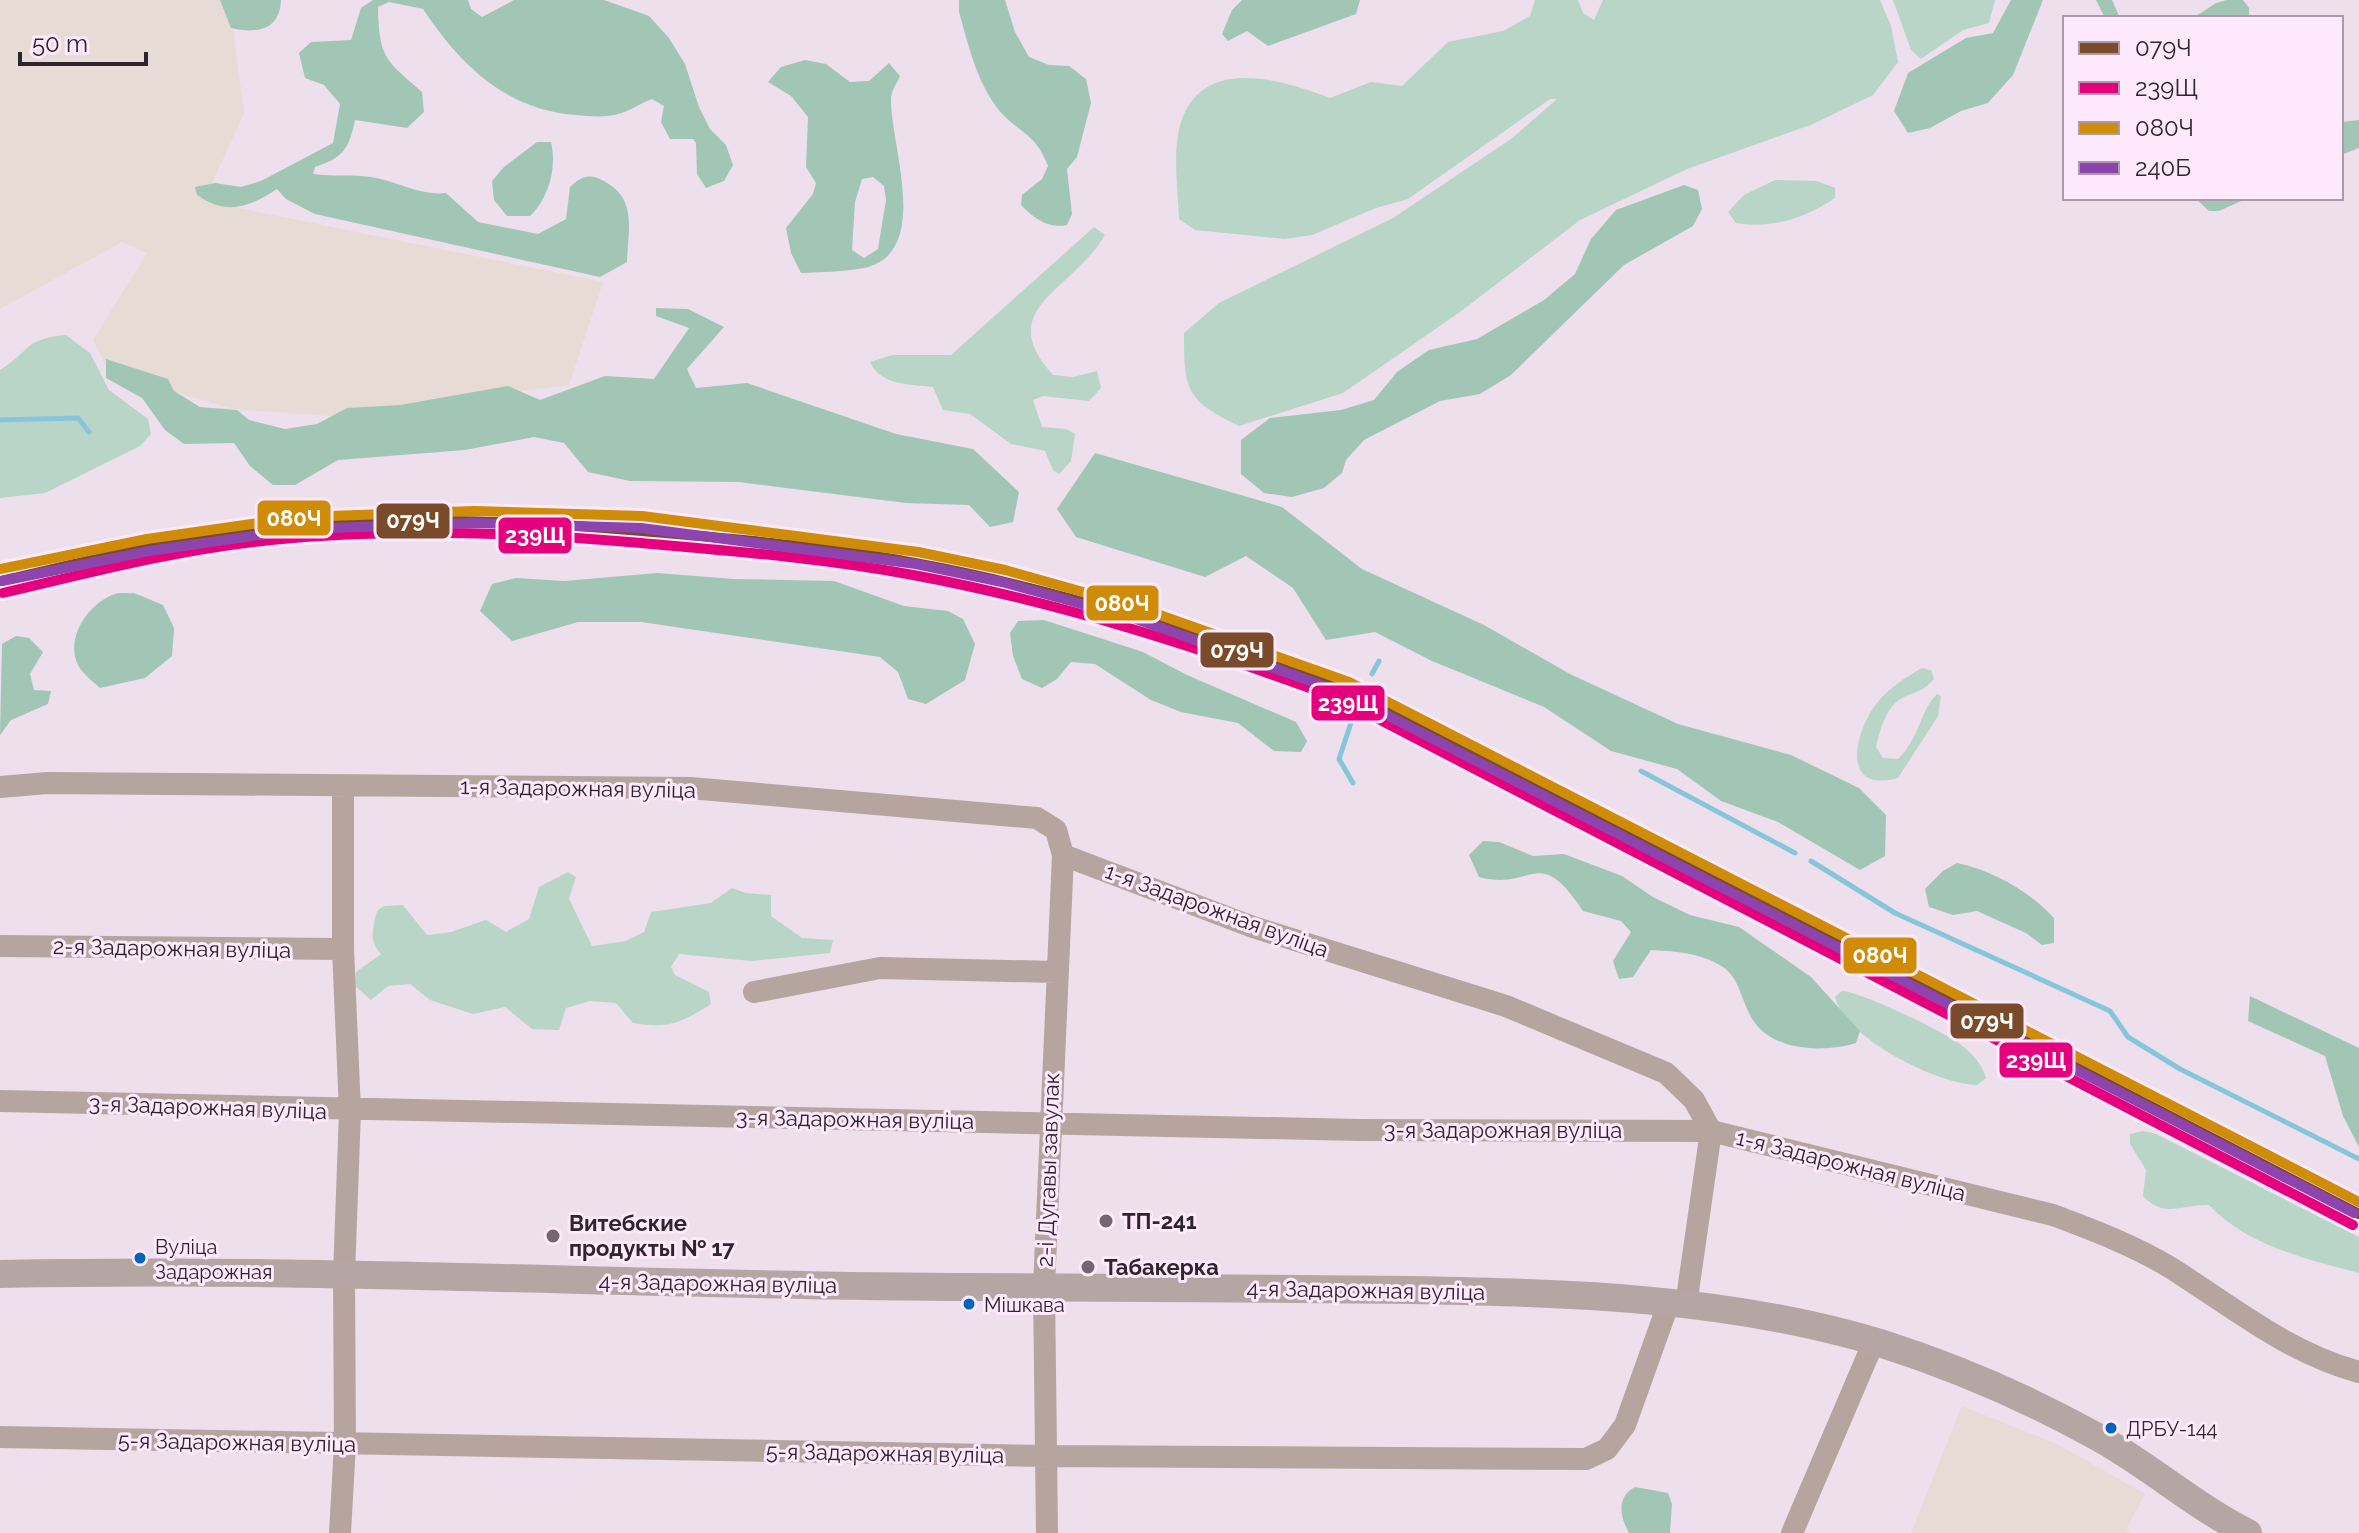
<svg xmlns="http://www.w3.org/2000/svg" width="2359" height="1533" font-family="Raleway,sans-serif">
<rect width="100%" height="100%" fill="#eddfec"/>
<!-- industrial -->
<path fill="#e6dbd5" d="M0 0H229L244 113 204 201 603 282 569 385 330 416 233 409 110 373 93 340 147 253 122 242 0 309Z
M1962 1406 2057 1444 2145 1494 2126 1530 2131 1533H1911Z"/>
<!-- green -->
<path fill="#b9d5c8" d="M1535 0H1578L1583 13 1594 20 1603 0H1880L1891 26 1898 62 1873 95 1813 124 1687 169 1580 220 1460 312 1343 393 1239 426C1186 400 1184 391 1184 333L1219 303 1393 218 1511 139 1557 99H1550L1408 199 1376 208 1312 235 1285 239 1195 230 1179 219C1178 186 1170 140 1186 110 1214 57 1287 82 1330 98L1371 82 1402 86 1448 42 1503 31 1530 16Z
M1893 0H1995L1989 23 1963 30 1921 59 1911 50Z
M1775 180 1817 181 1835 188V198C1806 218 1772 229 1736 223L1728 212 1744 195Z
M1094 227 1105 235C1073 291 992 308 1053 375L1073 377 1097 371 1101 388 1089 401 1043 396 1033 400 1042 427 1066 429 1075 434 1071 461 1059 474 1053 470 1045 451 1011 444 970 414 943 410 933 387C910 384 881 386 870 362L892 355H951Z
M66 335 90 353 109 390 148 419 151 434 140 446 45 493 0 498V370C31 351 23 339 66 335Z
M1922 668 1931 670 1934 679C1924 690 1919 691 1906 696 1886 705 1881 727 1876 747L1883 758 1898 759C1920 738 1920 710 1937 694L1941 696 1938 716 1898 778C1840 794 1854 732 1877 703 1889 688 1906 677 1922 668Z
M568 872 576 877 569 899 592 946 626 941 644 932 651 912 711 903 732 888 746 893 771 895V916L802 938 833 940 830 953 751 961 679 954 671 967 675 975 709 992 711 1004C681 1023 668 1029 633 1023L616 1003 590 1001 566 1008 559 1030 532 1029 505 1007 473 1014 430 1000 410 984 388 986 371 1000 354 985 356 972 381 954C368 940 373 928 377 911L384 906 403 905 427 935 451 932 486 920 506 932 529 919 539 887Z
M1842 991C1862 992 1950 1034 1965 1048 1975 1057 1982 1065 1986 1078L1977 1085C1937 1084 1846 1039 1835 997Z
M2143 1131 2156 1134 2359 1237V1273C2308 1260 2246 1245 2209 1205 2181 1204 2164 1219 2143 1196L2146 1170 2130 1144V1134Z"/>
<!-- forest -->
<path fill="#a2c6b6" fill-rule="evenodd" d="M220 0H281C280 31 255 34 231 28Z
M373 0H468L471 9 482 17 514 0H604L649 16 669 38 685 64 699 107 710 129 726 145 733 165 724 181 706 188 697 174 696 143 693 139H670L661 122 664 106 652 99C641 103 630 111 618 114 605 118 588 116 575 115 504 109 460 64 423 9L389 2 378 7C379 59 386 60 422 92L424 112 407 128 355 120C349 149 343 158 315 167L313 174C333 177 352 174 371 177 397 181 419 196 446 193L478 222 538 234 566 219 570 187C581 177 588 173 602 180 638 198 628 228 627 262L600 277 315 214 286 199 277 189C250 207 226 216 197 195L195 187 215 183 241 187 261 181 333 143 340 104 324 85 305 78 299 53 311 42 351 40 361 8Z
M959 0H1005L1015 32 1029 57 1049 65 1069 66 1086 79 1091 103 1077 157 1067 169 1072 214 1067 225C1049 229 1033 218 1021 205L1022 195 1042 179 1048 166C1035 130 1014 132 995 105 976 78 968 44 959 12Z
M1242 0H1360L1356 14 1268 46 1247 31 1228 41 1222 34 1232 10Z
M2011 0H2043L2013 75 1988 103 1961 111 1930 128 1908 133 1894 111 1908 73 1966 38 1993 33Z
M2096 0H2112L2120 18H2105Z
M2227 0H2243L2249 8V15L2193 18 2216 3Z
M805 60 826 64 850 82 869 81 889 63 900 76C897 83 891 91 891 99 890 144 933 253 864 268 844 272 822 272 801 273L791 253 786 228 813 194 816 183 806 167 808 117 791 96 768 82 781 67ZM873 177 884 186 886 200 878 249 864 258 852 250 855 202 862 179Z
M2359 120V148L2341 155V122Z
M537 142H551C557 168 549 198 530 216H507L494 200 492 181 504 167Z
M1684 185 1698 190 1702 209 1693 226 1624 265 1511 375 1480 394 1440 401 1364 440 1346 460 1342 473 1324 488 1292 497 1264 493 1241 474V440L1270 418 1341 410 1374 400 1397 372 1429 350 1477 339 1544 300 1575 274 1591 239 1616 210Z
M2195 198H2248L2219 211H2209Z
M656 308 688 309 724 327 687 369 696 388 747 383 896 434 973 449 1019 492 1013 522 990 527 969 505 906 503 739 482 630 481 588 472 564 443 534 437 465 450 338 460 295 485H273L250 466 234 443 184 444 165 430 142 398 106 378V359L168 379 174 391 200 407 237 410 249 420 285 429 317 424 347 408 400 405 508 386 540 400 605 376 654 379 689 328 656 316Z
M1095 453 1282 507 1362 569 1484 625 1570 674 1678 724 1791 755 1859 788 1886 815 1885 856 1860 870 1778 822 1721 801 1677 769 1611 751 1544 707 1432 661 1375 632 1326 640 1293 588 1246 556 1205 577 1076 537 1057 509Z
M657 573 734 579 834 581 904 606 948 611 963 619 975 644 965 680 926 704 908 699 898 672 880 657 641 622H578L512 641 480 611 492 584 516 578 564 581Z
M134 593 163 605 174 628 172 656 145 678 100 688C94 683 87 677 82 671 61 644 86 604 115 594 120 592 128 594 134 593Z
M1044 620 1143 652 1187 675 1296 722 1307 741 1301 752 1274 751 1238 723 1181 712 1151 700 1095 664 1071 662 1057 679 1042 688 1022 679 1013 656 1010 633 1018 621Z
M16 636 29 638 43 652 30 674 34 690 51 691 48 704 11 720 0 735 2 644Z
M1483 841 1499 842 1533 856 1564 854 1622 876 1653 897 1690 915 1739 927 1811 977 1860 1031 1856 1043C1823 1053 1768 1052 1750 1015 1740 996 1739 975 1718 964 1698 953 1674 951 1651 950L1633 977 1619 979 1613 961 1631 932 1621 921 1583 911C1537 842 1534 892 1479 877L1469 855Z
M1957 863C1994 871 2029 891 2054 918V943L2042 945 2026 933 1977 911 1953 915 1929 907 1925 889 1943 871Z
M2250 996 2359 1048V1147L2343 1116 2325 1056 2248 1021Z
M1635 1487 1668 1493 1672 1504 1670 1533H1629C1620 1517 1616 1497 1635 1487Z"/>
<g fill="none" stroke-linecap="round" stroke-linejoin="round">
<!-- stream -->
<path stroke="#87c6da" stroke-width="5" d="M0 420 78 418 89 432
M1372 674 1379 661
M1641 771 1795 853
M1353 783 1339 759 1358 702
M1811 861 1895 913 2110 1011 2128 1037 2180 1069 2359 1159"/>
<!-- minor -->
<path stroke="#b5a59e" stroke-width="22" d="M0 787 47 783 690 788 1037 818 1056 830 1063 855 1253 927 1506 1006 1666 1073 1694 1100 1711 1131 2053 1215C2093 1230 2135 1246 2171 1268 2233 1307 2288 1353 2359 1372
M0 946 343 949
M754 992 880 968 1056 972
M0 1101 1359 1130 1711 1131 1686 1305
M0 1437 1047 1456 1586 1459 1607 1449 1625 1425 1669 1302
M340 1533 345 1444 344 1275 350 1111 343 949V786
M1047 1533 1044 1287 1063 855
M1792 1533 1874 1341"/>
<!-- major -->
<path stroke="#b6a6a3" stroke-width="28" d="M0 1274C324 1267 647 1286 971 1287 1117 1288 1264 1288 1410 1290 1567 1293 1728 1297 1880 1343 1952 1366 2025 1397 2092 1434 2147 1463 2192 1505 2248 1533"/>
<!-- rail-1 casing -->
<g stroke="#fde8fc" stroke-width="16">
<path id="rail-1" d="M0 581C89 561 179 537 270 528 394 516 518 520 642 531 733 539 825 546 915 563 1063 590 1205 637 1345 688L2359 1214"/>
</g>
<!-- rail-2 casing -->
<g stroke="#fde8fc" stroke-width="16">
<path id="rail-2" d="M3 593C92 572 180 549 271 540 394 528 518 532 641 543 732 551 823 558 913 575 1059 602 1201 648 1340 699L2353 1225"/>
</g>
<!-- rail-3 casing -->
<g stroke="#fde8fc" stroke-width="16">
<path id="rail-3" d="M0 569 147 539 300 517 474 511 642 516 918 552 1005 570 1140 608 1349 682 2359 1202"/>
</g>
<!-- rail-4 casing -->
<g stroke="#fde8fc" stroke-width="16">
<path id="rail-4" d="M2 581 149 551 301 529 474 523 641 528 916 564 1002 582 1136 619 1344 693 2354 1213"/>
</g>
<!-- rail-1 -->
<use href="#rail-1" stroke="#7a4b2a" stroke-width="10"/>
<!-- rail-2 -->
<use href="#rail-2" stroke="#e5007d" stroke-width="10"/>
<!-- rail-3 -->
<use href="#rail-3" stroke="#cf8c09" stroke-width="10"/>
<!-- rail-4 -->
<use href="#rail-4" stroke="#8e44ad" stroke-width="10"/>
</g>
<!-- markers -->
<g fill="#726670" stroke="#fde8fc" stroke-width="3">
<circle cx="1106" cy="1221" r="8"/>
<circle cx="553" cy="1236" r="8"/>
<circle cx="1088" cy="1267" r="8"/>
</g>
<g fill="#0065bd" stroke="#fde8fc" stroke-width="3">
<circle cx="140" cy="1258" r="7"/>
<circle cx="969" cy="1304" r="7"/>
<circle cx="2111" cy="1428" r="7"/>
</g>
<g text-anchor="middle" stroke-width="6" stroke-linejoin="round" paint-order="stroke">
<!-- bus labels -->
<g font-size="20" fill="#2f252e" stroke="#fde8fc" text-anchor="start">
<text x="155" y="1254">Вуліца<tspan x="155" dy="25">Задарожная</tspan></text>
<text x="984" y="1312">Мішкава</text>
<text x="2126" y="1436">ДРБУ-144</text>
</g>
<!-- street labels -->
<g font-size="22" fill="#2f252e" stroke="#fde8fc">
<text transform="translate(578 788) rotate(1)" y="8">1-я Задарожная вуліца</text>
<text transform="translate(1217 910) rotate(20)" y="8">1-я Задарожная вуліца</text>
<text transform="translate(172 948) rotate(1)" y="8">2-я Задарожная вуліца</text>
<text transform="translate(208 1107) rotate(2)" y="8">3-я Задарожная вуліца</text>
<text transform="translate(855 1119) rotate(1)" y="8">3-я Задарожная вуліца</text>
<text x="1503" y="1138">3-я Задарожная вуліца</text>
<text transform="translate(1851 1165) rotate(14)" y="8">1-я Задарожная вуліца</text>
<text transform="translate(1048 1170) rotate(-88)" y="8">2-і Дугавы завулак</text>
<text transform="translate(718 1283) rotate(1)" y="8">4-я Задарожная вуліца</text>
<text transform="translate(1366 1290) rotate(1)" y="8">4-я Задарожная вуліца</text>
<text transform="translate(237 1442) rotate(1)" y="8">5-я Задарожная вуліца</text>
<text transform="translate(885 1453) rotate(1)" y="8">5-я Задарожная вуліца</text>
</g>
<!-- poi labels -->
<g font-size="22" font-weight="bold" fill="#2f252e" stroke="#fde8fc" text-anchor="start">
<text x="1122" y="1229">ТП-241</text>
<text x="569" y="1231">Витебские<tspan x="569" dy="25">продукты № 17</tspan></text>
<text x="1104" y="1275">Табакерка</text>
</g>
</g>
<g stroke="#fde8fc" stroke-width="3">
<rect x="256" y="499" width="76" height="38" rx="8" fill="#cf8c09"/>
<rect x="375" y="502" width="76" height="38" rx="8" fill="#7a4b2a"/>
<rect x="497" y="516" width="76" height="39" rx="8" fill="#e5007d"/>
<rect x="1085" y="584" width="75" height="38" rx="8" fill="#cf8c09"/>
<rect x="1199" y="631" width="76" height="38" rx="8" fill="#7a4b2a"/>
<rect x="1310" y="684" width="76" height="38" rx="8" fill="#e5007d"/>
<rect x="1842" y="936" width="76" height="39" rx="8" fill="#cf8c09"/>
<rect x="1949" y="1002" width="76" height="38" rx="8" fill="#7a4b2a"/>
<rect x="1998" y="1041" width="76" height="38" rx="8" fill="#e5007d"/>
</g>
<g font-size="22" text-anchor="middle" font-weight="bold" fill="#fff">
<text x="294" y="526">080Ч</text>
<text x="413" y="528">079Ч</text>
<text x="535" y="543">239Щ</text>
<text x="1122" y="611">080Ч</text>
<text x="1237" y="658">079Ч</text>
<text x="1348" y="711">239Щ</text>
<text x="1880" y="963">080Ч</text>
<text x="1987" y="1029">079Ч</text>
<text x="2036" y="1068">239Щ</text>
</g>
<!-- legend -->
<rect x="2063" y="16" width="280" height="184" fill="#fde8fc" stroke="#ab9aaa" stroke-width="2"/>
<rect x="2079" y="42" width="40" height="12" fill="#7a4b2a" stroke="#ab9aaa" stroke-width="2"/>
<text x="2135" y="56" font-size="24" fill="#2f252e">079Ч</text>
<rect x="2079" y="82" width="40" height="12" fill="#e5007d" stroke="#ab9aaa" stroke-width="2"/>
<text x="2135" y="96" font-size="24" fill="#2f252e">239Щ</text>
<rect x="2079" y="122" width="40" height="12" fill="#cf8c09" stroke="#ab9aaa" stroke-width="2"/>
<text x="2135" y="136" font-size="24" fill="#2f252e">080Ч</text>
<rect x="2079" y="162" width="40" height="12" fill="#8e44ad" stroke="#ab9aaa" stroke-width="2"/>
<text x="2135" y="176" font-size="24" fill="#2f252e">240Б</text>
<!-- scale -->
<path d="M20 52v12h126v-12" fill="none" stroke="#2f252e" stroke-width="4"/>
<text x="32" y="52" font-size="24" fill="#2f252e" stroke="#fde8fc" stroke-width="6" paint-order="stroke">50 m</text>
</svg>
